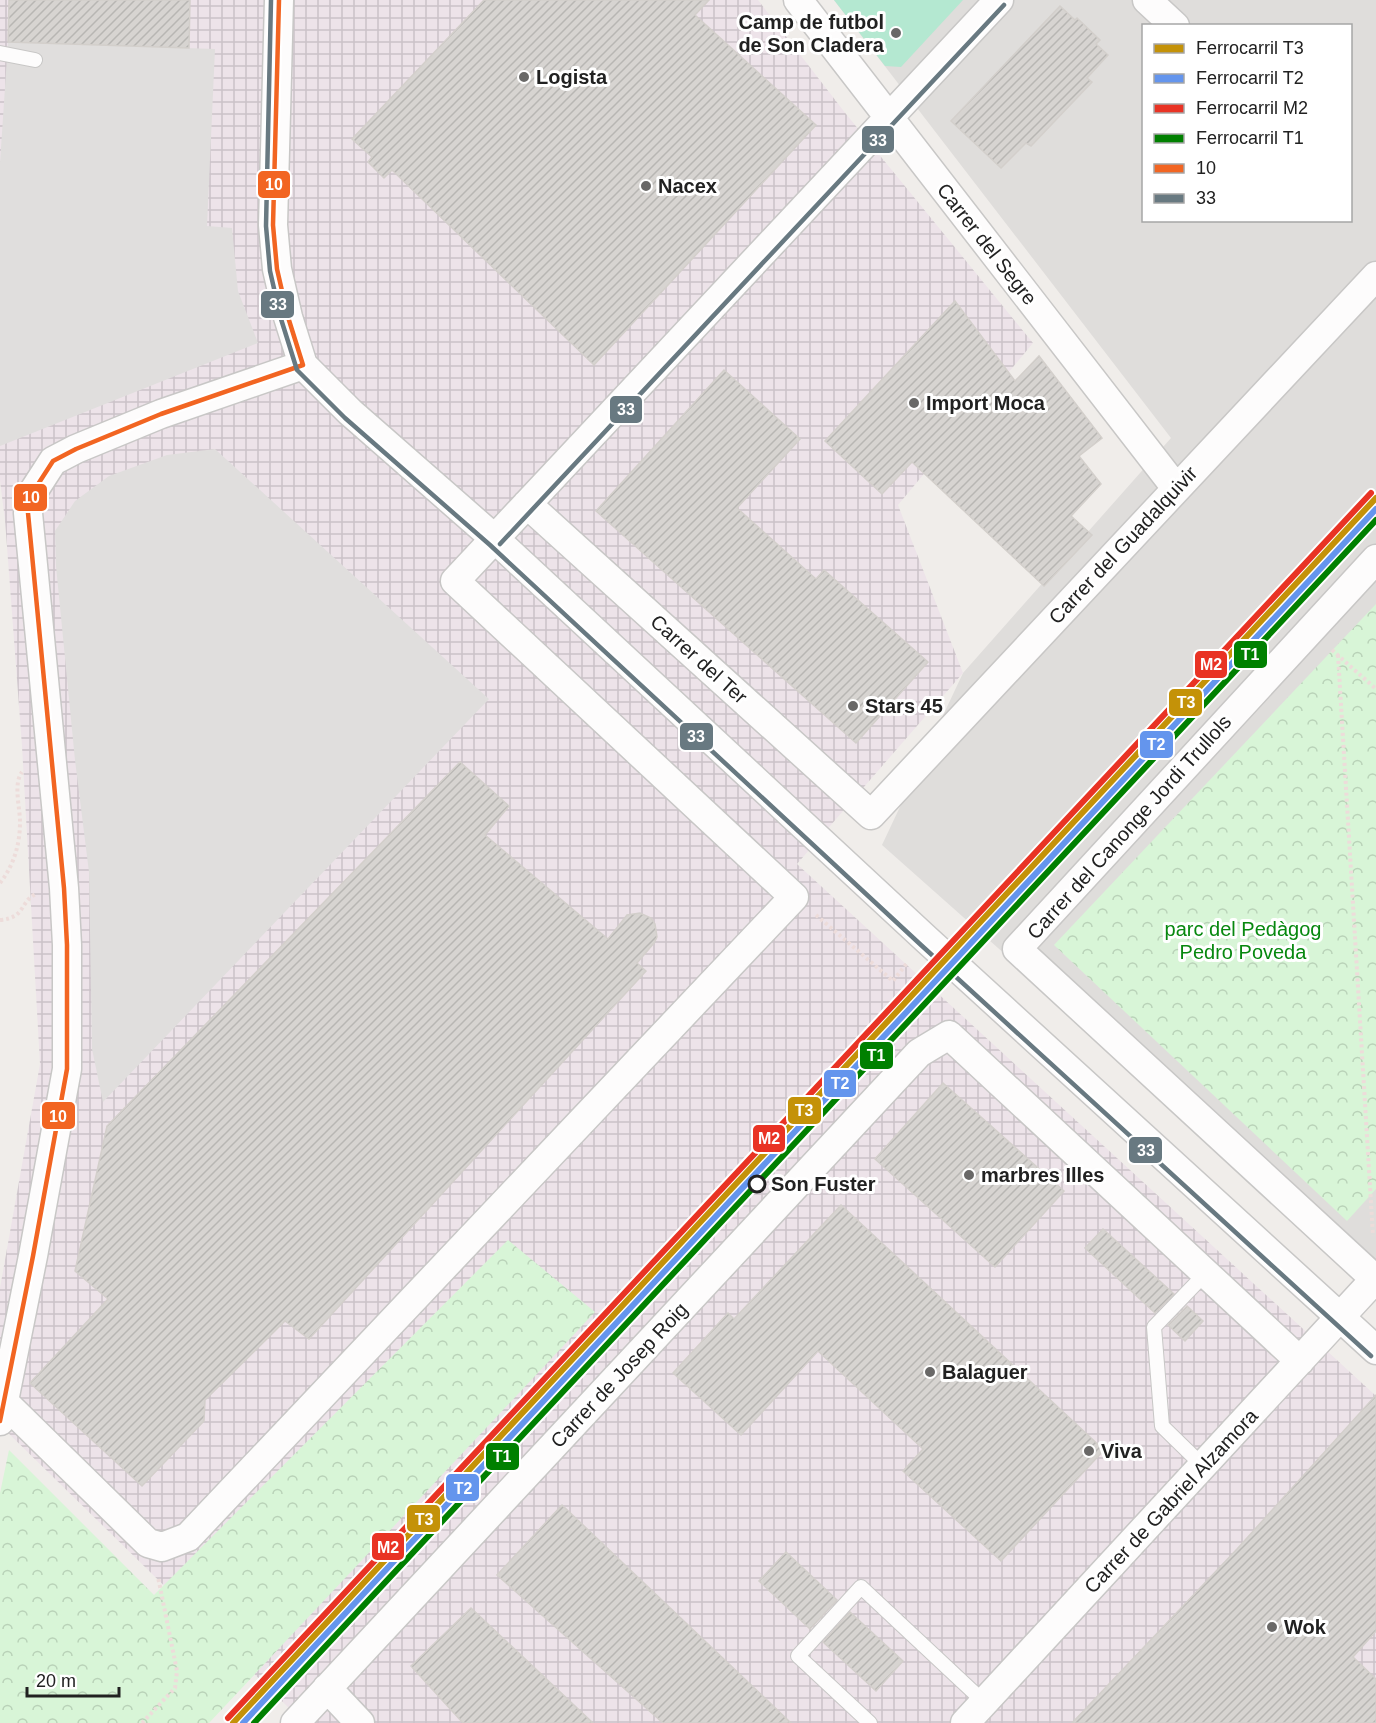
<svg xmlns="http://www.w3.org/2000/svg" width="1376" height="1723" font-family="Arial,sans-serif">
<defs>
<pattern id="industrial-grid" width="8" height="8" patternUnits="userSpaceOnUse" patternTransform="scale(1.5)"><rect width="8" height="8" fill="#ede3e9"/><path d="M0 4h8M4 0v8" fill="none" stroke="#cbc2c8"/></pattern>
<pattern id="park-crowns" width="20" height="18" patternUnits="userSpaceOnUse" patternTransform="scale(1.5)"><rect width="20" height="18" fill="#d8f5d7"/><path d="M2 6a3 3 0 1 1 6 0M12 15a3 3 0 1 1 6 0" fill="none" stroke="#b9d2b8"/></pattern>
<pattern id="building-hatch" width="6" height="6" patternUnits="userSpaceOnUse" patternTransform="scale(1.5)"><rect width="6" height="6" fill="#d7d4d1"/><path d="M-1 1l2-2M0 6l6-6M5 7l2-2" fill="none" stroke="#b8b6b3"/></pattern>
</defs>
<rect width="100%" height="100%" fill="#f0edea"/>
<!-- residential -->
<path fill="#dfdddb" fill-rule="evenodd" d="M834 0H1376V1284L882 845 963 673 1171 438ZM1144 26H1350V220H1144Z"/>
<!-- industrial -->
<path fill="url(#industrial-grid)" d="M0 0H758L846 114 1033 343 898 505 963 673 797 864 1376 1396V1723H280L291 1710 0 1425V1288L40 1064 22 746 5 520 0 481Z"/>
<!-- park -->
<path fill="url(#park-crowns)" d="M1376 604V1189L1347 1221 1054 945Z
M508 1240 595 1312 209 1723H0V1493L9 1450 154 1595Z"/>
<!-- pitch -->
<path fill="#b4e8d1" d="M834 0H963L901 67 885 66Z"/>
<!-- parking -->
<path fill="#e0dedd" d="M8 42 215 49 207 226 232 228 238 291 258 343 0 446V163Z
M215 449 489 699 103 1102 92 1049 89 872 75 760 56 566 55 531 75 501 109 476 167 455Z"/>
<!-- building -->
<path fill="url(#building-hatch)" stroke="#d3cfcb" stroke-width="1.5" d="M9 0H190L189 48 8 42Z
M484 0H709L695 15 816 125 594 365 392 170 384 178 368 162 372 157 352 139Z
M1060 6 1075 20 1077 18 1100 40 1096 44 1108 55 1087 78 1092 82 1031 146 1026 143 1001 168 951 121Z
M955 301 1015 381 1039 356 1102 438 1079 456 1101 484 1071 516 1092 535 1044 586 912 462 882 494 825 441Z
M724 370 800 439 737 508 816 579 824 570 928 662 856 743 596 511Z
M460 762 509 806 485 835 608 939 627 915 640 913 651 918 655 924 657 937 654 943 637 963 646 971 309 1339 285 1321 205 1400 204 1421 142 1486 30 1383 108 1299 75 1271 107 1126Z
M943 1083 1064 1191 995 1267 875 1159Z
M841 1205 1104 1450 1001 1561 903 1471 923 1449 818 1351 741 1435 673 1373 728 1313 734 1319Z
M1103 1229 1174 1294 1155 1313 1085 1248Z
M1187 1306 1203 1321 1185 1341 1168 1325Z
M1376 1395V1631L1353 1657 1376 1679V1723H1072L1237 1549Z
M562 1505 791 1723H663L497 1575Z
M786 1552 837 1600 810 1629 759 1581Z
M471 1608 593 1723H463L411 1666Z
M850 1612 903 1661 876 1691 823 1642Z"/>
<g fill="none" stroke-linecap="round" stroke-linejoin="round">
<!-- lane casing -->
<g stroke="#c8c7c6" stroke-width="16">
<path id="lane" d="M0 53 35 60
M1203 1466 1162 1426 1154 1327 1205 1274
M870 1723 798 1656 861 1587 984 1702"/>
</g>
<!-- street casing -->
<g stroke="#c8c7c6" stroke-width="31">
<path id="street" d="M279 0 273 225 277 269 288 317 303 365 350 412 495 539 926 939 1376 1350
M798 0 1176 488
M1147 0 1175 26
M527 504 871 815 1376 276
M1375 1279 1017 949 1376 559
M4 1402 148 1543 162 1547 188 1537 794 897 455 581 999 0
M0 1421 33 1256 67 1069V945L64 888 28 513 31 495 53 461 76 449 161 414 303 365
M327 1688 360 1723
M295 1723 919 1053 949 1035 1300 1361
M965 1723 1376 1278"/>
</g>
<!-- path -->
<path stroke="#eddcda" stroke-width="4" stroke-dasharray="3 3" stroke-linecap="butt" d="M1332 650 1376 689
M1338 655 1373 1236
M0 883C14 865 20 844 20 822 20 807 13 784 22 772
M816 915 893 981 907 963
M0 920C26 918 20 901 36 894
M142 1723 175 1688 177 1671 158 1577"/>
<!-- lane -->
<use href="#lane" stroke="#fdfcfc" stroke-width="14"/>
<!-- street -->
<use href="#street" stroke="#fdfcfc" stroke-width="28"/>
<!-- bus-1 casing -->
<g stroke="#fff" stroke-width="9">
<path id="bus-1" d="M279 0 273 225 277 269 288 317 303 365
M0 1421 33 1256 67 1069V945L64 888 28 513 31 495 53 461 76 449 161 414 303 365"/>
</g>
<!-- bus-2 casing -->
<g stroke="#fff" stroke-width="9">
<path id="bus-2" d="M271 0 266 226 270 271 281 319 297 370 345 418 490 545 921 945 1371 1356
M500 544 1004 5"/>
</g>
<!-- bus-1 -->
<use href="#bus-1" stroke="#f26522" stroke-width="4.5"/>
<!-- bus-2 -->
<use href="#bus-2" stroke="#687981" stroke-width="4.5"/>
<!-- rail-1 casing -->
<g stroke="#fff" stroke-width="10">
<path id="rail-1" d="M233 1723 1376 498"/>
</g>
<!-- rail-2 casing -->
<g stroke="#fff" stroke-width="10">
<path id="rail-2" d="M243 1723 1376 509"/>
</g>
<!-- rail-3 casing -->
<g stroke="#fff" stroke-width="10">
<path id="rail-3" d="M228 1718 1371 493"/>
</g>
<!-- rail-4 casing -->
<g stroke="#fff" stroke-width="10">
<path id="rail-4" d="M254 1723 1376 520"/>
</g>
<!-- rail-1 -->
<use href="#rail-1" stroke="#c49208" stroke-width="6"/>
<!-- rail-2 -->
<use href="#rail-2" stroke="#6495ed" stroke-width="6"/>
<!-- rail-3 -->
<use href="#rail-3" stroke="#e93324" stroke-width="6"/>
<!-- rail-4 -->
<use href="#rail-4" stroke="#008000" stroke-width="6"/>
</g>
<!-- markers -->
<g fill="#696867" stroke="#fff" stroke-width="2">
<circle cx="896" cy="33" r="6"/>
<circle cx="524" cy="77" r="6"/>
<circle cx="646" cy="186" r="6"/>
<circle cx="914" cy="403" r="6"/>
<circle cx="853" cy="706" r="6"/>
<circle cx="969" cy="1175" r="6"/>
<circle cx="930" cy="1372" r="6"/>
<circle cx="1089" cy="1451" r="6"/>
<circle cx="1272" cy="1627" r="6"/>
</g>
<circle fill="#fff" stroke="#212121" stroke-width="3" cx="757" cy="1184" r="8"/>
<g text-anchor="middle" stroke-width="6" stroke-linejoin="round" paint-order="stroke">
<!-- poi labels -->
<g font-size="20" font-weight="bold" fill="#212121" stroke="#fff" text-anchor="start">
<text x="884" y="29" text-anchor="end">Camp de futbol<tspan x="884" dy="23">de Son Cladera</tspan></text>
<text x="536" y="84">Logista</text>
<text x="658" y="193">Nacex</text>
<text x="926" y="410">Import Moca</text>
<text x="865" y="713">Stars 45</text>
<text x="981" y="1182">marbres Illes</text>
<text x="942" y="1379">Balaguer</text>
<text x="1101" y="1458">Viva</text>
<text x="1284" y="1634">Wok</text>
</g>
<!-- street labels -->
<g font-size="20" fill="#212121" stroke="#fff">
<text transform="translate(987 244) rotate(52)" y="7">Carrer del Segre</text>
<text transform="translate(1123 545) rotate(-47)" y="7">Carrer del Guadalquivir</text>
<text transform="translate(699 659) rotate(42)" y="7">Carrer del Ter</text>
<text transform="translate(1129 827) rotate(-48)" y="7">Carrer del Canonge Jordi Trullols</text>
<text transform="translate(619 1375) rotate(-47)" y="7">Carrer de Josep Roig</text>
<text transform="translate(1171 1501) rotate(-47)" y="7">Carrer de Gabriel Alzamora</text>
</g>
<!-- park labels -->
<g font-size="20" fill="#07880f" stroke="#fff">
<text x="1243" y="936">parc del Pedàgog<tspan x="1243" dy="23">Pedro Poveda</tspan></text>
</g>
<!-- stop labels -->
<g font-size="20" font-weight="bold" fill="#212121" stroke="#fff" text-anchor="start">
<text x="771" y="1191">Son Fuster</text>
</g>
</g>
<g stroke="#fff" stroke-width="2">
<rect x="861" y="125" width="34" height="29" rx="6" fill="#687981"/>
<rect x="257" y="170" width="34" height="29" rx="6" fill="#f26522"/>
<rect x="260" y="290" width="35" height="29" rx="6" fill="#687981"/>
<rect x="609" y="395" width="34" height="29" rx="6" fill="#687981"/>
<rect x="13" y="483" width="35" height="29" rx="6" fill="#f26522"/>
<rect x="1233" y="640" width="35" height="29" rx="6" fill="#008000"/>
<rect x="1194" y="650" width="34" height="29" rx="6" fill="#e93324"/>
<rect x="1168" y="688" width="35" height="29" rx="6" fill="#c49208"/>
<rect x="679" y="722" width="35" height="29" rx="6" fill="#687981"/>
<rect x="1139" y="730" width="35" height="29" rx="6" fill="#6495ed"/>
<rect x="859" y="1041" width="35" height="29" rx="6" fill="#008000"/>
<rect x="823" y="1069" width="34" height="29" rx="6" fill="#6495ed"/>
<rect x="787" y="1096" width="35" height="29" rx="6" fill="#c49208"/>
<rect x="41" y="1101" width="35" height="29" rx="6" fill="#f26522"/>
<rect x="752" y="1124" width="34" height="29" rx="6" fill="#e93324"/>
<rect x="1128" y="1136" width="35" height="28" rx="6" fill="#687981"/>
<rect x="485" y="1442" width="35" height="29" rx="6" fill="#008000"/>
<rect x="445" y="1473" width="35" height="29" rx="6" fill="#6495ed"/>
<rect x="406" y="1504" width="35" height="29" rx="6" fill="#c49208"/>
<rect x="371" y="1532" width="34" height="29" rx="6" fill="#e93324"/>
</g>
<g font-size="16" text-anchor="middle" font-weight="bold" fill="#fff">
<text x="878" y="146">33</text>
<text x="274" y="190">10</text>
<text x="278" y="310">33</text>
<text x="626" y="415">33</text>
<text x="31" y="503">10</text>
<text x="1250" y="660">T1</text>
<text x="1211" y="670">M2</text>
<text x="1186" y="708">T3</text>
<text x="696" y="742">33</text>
<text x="1156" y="750">T2</text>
<text x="876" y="1061">T1</text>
<text x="840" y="1089">T2</text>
<text x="804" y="1116">T3</text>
<text x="58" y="1122">10</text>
<text x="769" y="1144">M2</text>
<text x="1146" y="1156">33</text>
<text x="502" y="1462">T1</text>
<text x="463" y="1494">T2</text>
<text x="424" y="1525">T3</text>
<text x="388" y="1553">M2</text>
</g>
<!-- legend -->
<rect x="1142" y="24" width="210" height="198" fill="#ffffff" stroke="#a6a6a6" stroke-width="1.5"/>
<rect x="1154" y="44" width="30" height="9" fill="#c49208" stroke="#a6a6a6" stroke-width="1.5"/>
<text x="1196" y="54" font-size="18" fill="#212121">Ferrocarril T3</text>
<rect x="1154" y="74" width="30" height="9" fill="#6495ed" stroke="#a6a6a6" stroke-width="1.5"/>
<text x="1196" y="84" font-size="18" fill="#212121">Ferrocarril T2</text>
<rect x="1154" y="104" width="30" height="9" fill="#e93324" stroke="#a6a6a6" stroke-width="1.5"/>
<text x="1196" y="114" font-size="18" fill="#212121">Ferrocarril M2</text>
<rect x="1154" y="134" width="30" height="9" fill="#008000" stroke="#a6a6a6" stroke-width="1.5"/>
<text x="1196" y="144" font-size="18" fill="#212121">Ferrocarril T1</text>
<rect x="1154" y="164" width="30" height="9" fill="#f26522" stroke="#a6a6a6" stroke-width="1.5"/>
<text x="1196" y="174" font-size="18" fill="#212121">10</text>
<rect x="1154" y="194" width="30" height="9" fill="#687981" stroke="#a6a6a6" stroke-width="1.5"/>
<text x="1196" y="204" font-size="18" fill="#212121">33</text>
<!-- scale -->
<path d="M27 1687v9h92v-9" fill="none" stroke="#212121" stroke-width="3"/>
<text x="36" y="1687" font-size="18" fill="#212121" stroke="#ffffff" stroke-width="4.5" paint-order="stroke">20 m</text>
</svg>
